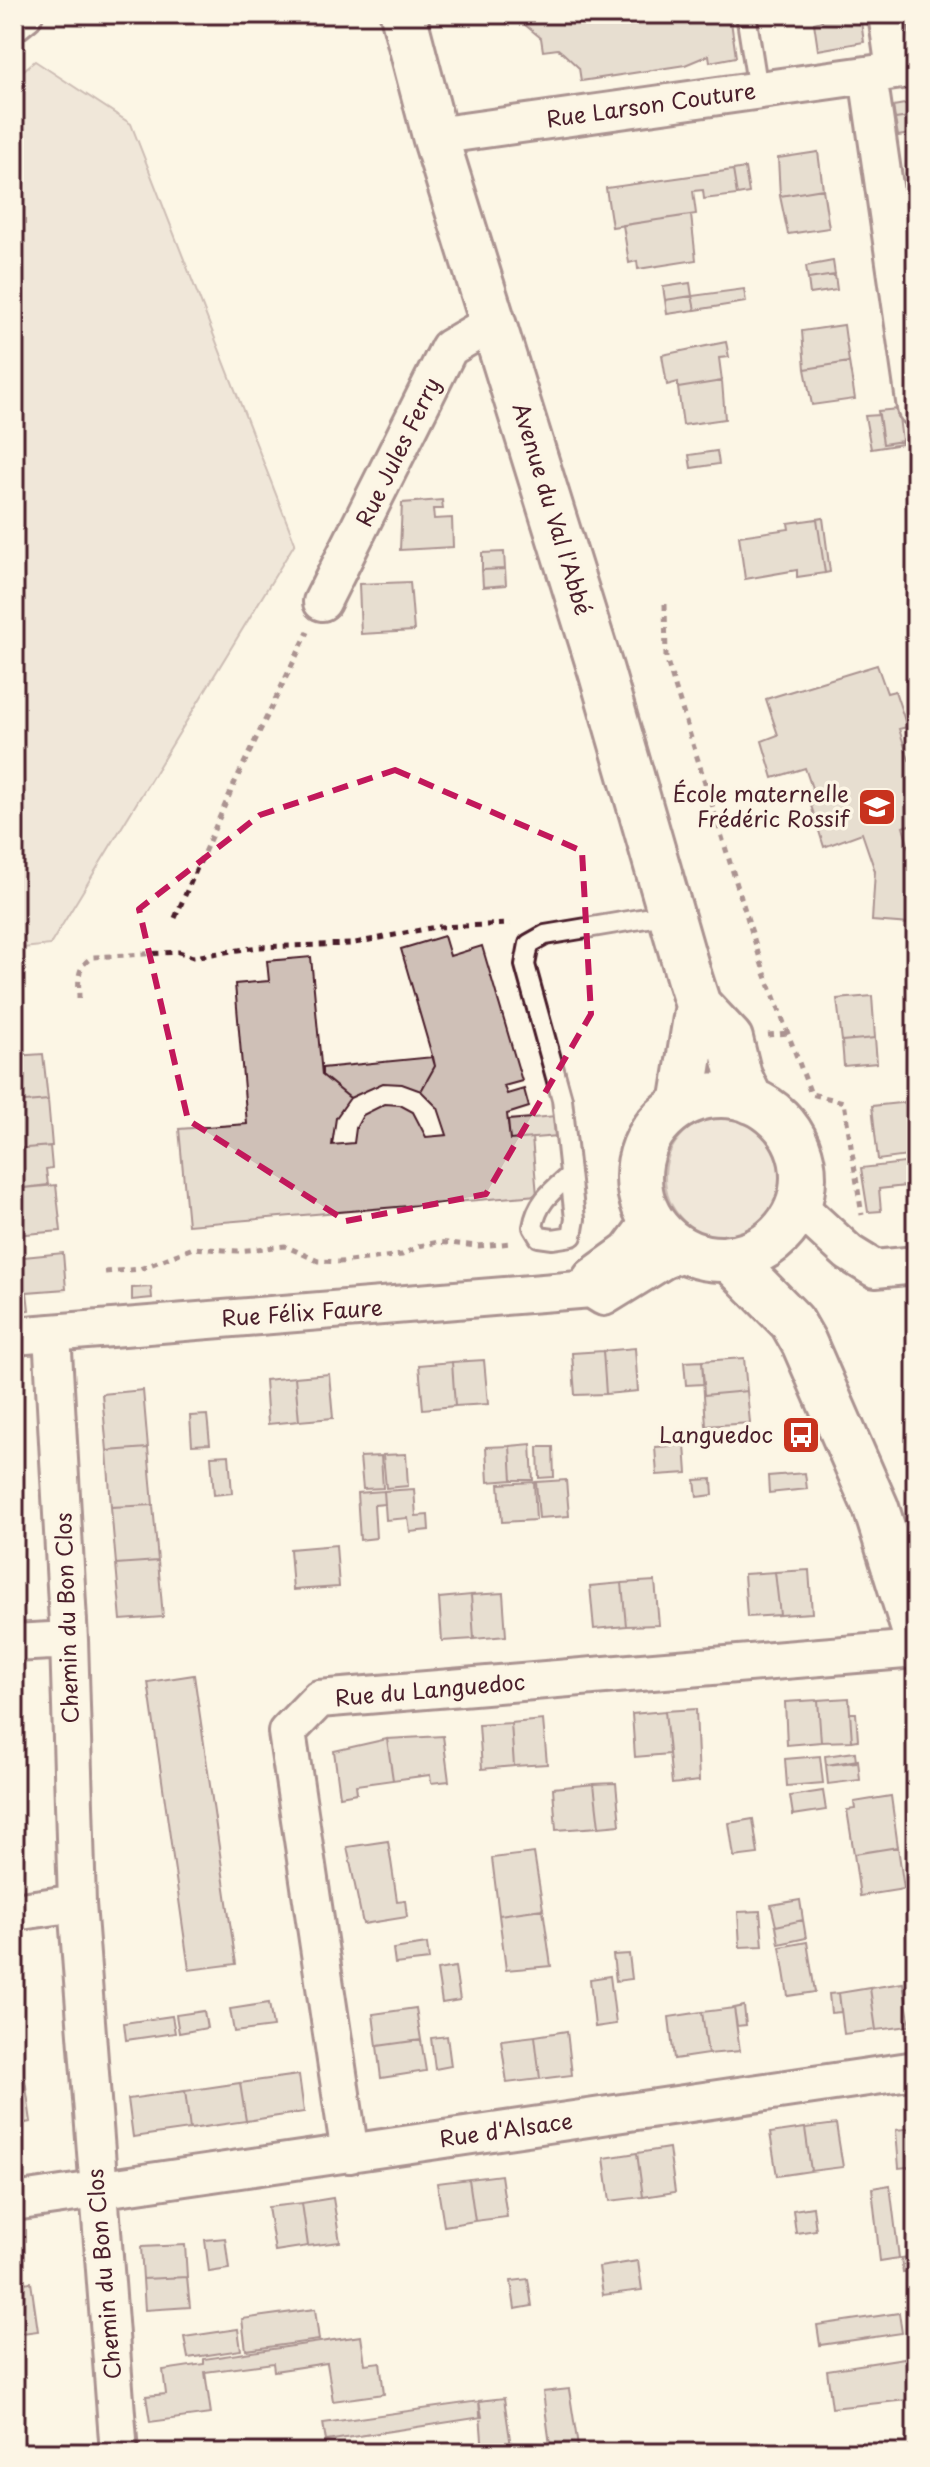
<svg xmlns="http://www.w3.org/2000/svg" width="930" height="2467" font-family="'Playpen Sans',sans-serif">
<rect width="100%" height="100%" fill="#fcf5e5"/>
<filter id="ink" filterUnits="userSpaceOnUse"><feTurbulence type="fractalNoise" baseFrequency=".0125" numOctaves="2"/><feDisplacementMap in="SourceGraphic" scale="16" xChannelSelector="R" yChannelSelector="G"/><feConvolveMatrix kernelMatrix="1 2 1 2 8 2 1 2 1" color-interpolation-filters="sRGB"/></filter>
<g filter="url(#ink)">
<!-- green -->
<path fill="#e2d5ca" stroke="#967a7a" stroke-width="2" d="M35 61 131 124 295 543 50 945 14 949V78Z
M665 1177a61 61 0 1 1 122 0a61 61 0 1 1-122 0Z"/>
<!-- building -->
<path fill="#cfc0b7" stroke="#4a1f2b" stroke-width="2" d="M505 14H730L736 57 710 62 709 55 685 65 581 81 579 68 563 53 558 49 543 51 541 38 519 20 506 21Z
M821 14H870L871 20 861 22 864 42 818 50 814 23 822 21Z
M898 14H916V36H910L907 14Z
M916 102V116L895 119 893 106Z
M916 116V133L898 136 895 119Z
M818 152 823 189 780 196 778 158Z
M745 168 749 193 737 195 733 170Z
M733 170 737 195 704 199 703 190 693 191 696 214 612 227 606 188Z
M823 189 829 228 788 234 780 196Z
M691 215 696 260 638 269 637 261 629 263 623 225Z
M833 261 835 275 808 279 806 266Z
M835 275 837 290 810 294 808 279Z
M690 283 692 296 665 300 663 287Z
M744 289 746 302 695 310 692 296Z
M692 296 695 310 667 314 665 300Z
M844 325 849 362 805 369 802 331Z
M726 342 729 357 719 358 722 381 678 388V382L667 385 662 355Z
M849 362 855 399 812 405 805 369Z
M722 381 725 419 683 425 678 388Z
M898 409 902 441 883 444 878 411Z
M879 415 883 444 902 441 903 444 871 449 865 416Z
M717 451 719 464 691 468 689 455Z
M442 500 443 509H433L434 519 452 518 453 547 400 550 402 503Z
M823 518 830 572 825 573 817 519Z
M817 519 825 573 797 577V570L745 579 739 536 789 529 788 523Z
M504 552 505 569 482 570V553Z
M505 569 506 585 483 587 482 570Z
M410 582 414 631 361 634 359 584Z
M877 665 887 693 895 691 907 727 899 729 909 760 916 757V823L903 827 912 859H916V935H909L910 924 872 921 875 871 862 833 824 847 808 796 814 794 805 768 773 778 762 741 778 735 766 699Z
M444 936 450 956 482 946 522 1081 504 1086 507 1094 524 1089 529 1107 507 1114 510 1140 532 1138 537 1195 188 1225 179 1129 247 1124 235 984 269 981 267 961 311 957 322 1075 350 1098 336 1118 332 1145 354 1143 356 1128 363 1115 385 1104 400 1105 413 1112 426 1137 447 1135 438 1108 421 1091 435 1066 401 949Z
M872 996 875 1038 842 1041 837 999Z
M875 1038 877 1063 844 1066 842 1041Z
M43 1054 48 1100 14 1103V1056Z
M433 1057 435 1066 421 1091 402 1084 383 1083 350 1098 322 1075V1068Z
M48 1100 52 1146 14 1149V1103Z
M909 1102 916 1155 878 1160 872 1106Z
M556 1116 558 1136 510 1140 508 1120Z
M50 1146 52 1168 46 1169 48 1185 14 1189V1149Z
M912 1162 914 1185 879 1189 881 1211 868 1212 861 1168Z
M56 1185 61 1231 14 1235V1189Z
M63 1253 66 1289 27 1292 29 1310 14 1312V1258Z
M151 1287 152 1298 132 1300V1288Z
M635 1348 638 1391 606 1394 603 1351Z
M603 1351 606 1394 575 1395 572 1353Z
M744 1358 747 1391 704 1395 702 1361Z
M484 1360 488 1404 455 1406 452 1362Z
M702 1361 704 1384 686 1385 684 1362Z
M452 1362 455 1406 423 1409 419 1365Z
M329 1374 333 1418 299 1421 295 1377Z
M295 1377 299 1421 268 1424 265 1380Z
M143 1390 148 1448 107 1451 102 1394Z
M747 1391 750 1423 706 1426 704 1395Z
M207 1415 210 1444 192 1445 190 1416Z
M531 1444 533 1480H512L510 1446Z
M685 1445 687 1473 657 1475 655 1447Z
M510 1446 512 1480 488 1482 486 1447Z
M538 1447H553L554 1477 539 1478Z
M148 1448 153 1505 111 1507 107 1451Z
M406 1454 408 1486 386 1488 383 1455Z
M229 1455 232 1493 214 1495 211 1456Z
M381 1456 383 1488 363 1489 360 1457Z
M805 1473 807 1489 769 1493 768 1476Z
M712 1479 713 1495 697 1497 695 1480Z
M566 1480 569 1516 539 1518 536 1482Z
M534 1482 536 1520 502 1522 499 1484Z
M414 1489 416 1516 428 1515 429 1530 410 1532 408 1518 386 1520 384 1491Z
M384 1491 385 1504 374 1505 376 1538 360 1540 357 1493Z
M153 1505 158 1561 116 1564 111 1507Z
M336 1545 339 1587 293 1590 290 1549Z
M158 1561 163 1617 121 1620 116 1564Z
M809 1570 812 1613 780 1615 775 1572Z
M775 1572 780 1615 747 1617 744 1574Z
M655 1581 659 1625 626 1626 622 1583Z
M622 1583 626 1626 594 1629 590 1586Z
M503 1593 506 1636 474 1639 471 1595Z
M471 1595 474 1639 442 1641 439 1598Z
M194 1675 236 1964 189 1970 148 1682Z
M14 1683H17L22 1725 14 1726Z
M849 1698 852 1741 821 1742 818 1700Z
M818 1700 821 1742 787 1745 785 1702Z
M696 1709 699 1781 672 1784 665 1711Z
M665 1711 669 1754 635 1757 632 1714Z
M850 1713H856L858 1740 852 1741Z
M543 1720 547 1764 514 1766 511 1723Z
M511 1723 514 1766 482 1769 479 1725Z
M443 1736 449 1781 431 1783 430 1775 393 1780 387 1739Z
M387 1739 393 1780 356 1785 357 1793 340 1796 334 1751Z
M855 1752 856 1762 826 1765 825 1756Z
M820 1756 823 1783 787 1786 785 1759Z
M858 1760 860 1780 828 1784 826 1765Z
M616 1783 620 1825 599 1827 594 1784Z
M594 1784 599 1827 556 1830 553 1788Z
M823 1791 826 1810 793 1815 790 1796Z
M891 1796 898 1847 854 1854 847 1810 855 1809 854 1802Z
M753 1819 758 1854 734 1857 729 1823Z
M388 1841 397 1901 405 1900 407 1917 363 1924 347 1847Z
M898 1847 904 1889 860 1896 854 1854Z
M534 1853 543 1909 499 1915 492 1858Z
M800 1900 803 1920 776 1926 771 1905Z
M543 1909 551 1966 506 1970 499 1915Z
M760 1911 763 1946 740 1947 738 1912Z
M803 1920 806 1938 779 1944 776 1926Z
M807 1942 815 1992 788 1996 780 1947Z
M427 1944 429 1960 395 1964 393 1949Z
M629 1954 632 1979 616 1981 613 1955Z
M455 1967 460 2000 442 2003 437 1970Z
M610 1976 616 2024 595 2027 590 1979Z
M903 1983 910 2026 876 2030 870 1988Z
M870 1988 876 2030 844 2034 839 1993Z
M839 1993 841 2012 831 2013 829 1994Z
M269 2003 273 2027 234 2032 230 2009Z
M744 2006 746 2025 737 2026 734 2008Z
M416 2008 421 2040 377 2046 373 2014Z
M734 2008 740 2051 708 2054 702 2012Z
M204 2011 207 2028 179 2033 176 2015Z
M702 2012 708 2054 674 2059 669 2017Z
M172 2016 175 2033 126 2040 124 2023Z
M567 2031 572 2075 540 2079 535 2036Z
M447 2036 451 2066 435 2069 431 2038Z
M535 2036 540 2079 507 2083 501 2040Z
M421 2040 426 2071 381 2078 377 2046Z
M299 2075 304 2112 246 2121 240 2083Z
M25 2079 31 2122 14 2125V2081Z
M240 2083 246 2121 190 2129 185 2091Z
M185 2091 190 2129 133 2137 128 2099Z
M836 2124 843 2167 811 2171 805 2128Z
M805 2128 811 2171 777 2176 770 2133Z
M914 2128 916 2166 899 2168 896 2130Z
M669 2148 675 2192 643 2197 637 2153Z
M637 2153 643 2197 610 2201 604 2158Z
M501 2175 507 2217 475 2221 469 2179Z
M469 2179 475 2221 444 2226 437 2183Z
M890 2185 899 2258 880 2261 872 2188Z
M333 2198 340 2242 308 2246 302 2203Z
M302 2203 308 2246 275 2251 268 2207Z
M813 2207 816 2230 796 2233 793 2210Z
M225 2238 229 2269 209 2272 205 2240Z
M185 2245 187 2277 143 2279 141 2247Z
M916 2256V2271L903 2273 901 2258Z
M638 2261 642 2290 603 2295 599 2267Z
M187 2277 190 2307 145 2310 143 2279Z
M528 2279 532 2306 515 2309 511 2281Z
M31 2282 38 2331 14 2334V2284Z
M315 2309 319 2340 246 2350 242 2319Z
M899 2313 902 2333 820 2345 817 2325Z
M238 2329 241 2350 188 2358 184 2337Z
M361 2336 365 2364 380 2362 384 2394 333 2401 327 2363 274 2371 273 2363 205 2372 211 2414 150 2422 146 2396 166 2394 163 2370 204 2364V2359Z
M911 2357 916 2399 832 2408 827 2370Z
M569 2389 579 2453H551L543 2392Z
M504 2398 512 2453H483L479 2401Z
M479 2401 482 2417 326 2441 323 2423Z"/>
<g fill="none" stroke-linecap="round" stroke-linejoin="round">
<!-- lane casing -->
<g stroke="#4a1f2b" stroke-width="24">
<path id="lane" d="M746 14 758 90
M570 1175C552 1191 537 1202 533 1227L539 1237 553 1239 572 1236 575 1219 562 1099 525 965 529 944 545 935 670 914"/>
</g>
<!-- street casing -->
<g stroke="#4a1f2b" stroke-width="42">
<path id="street" d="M887 14 895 70
M14 22 24 14
M868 75 916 408
M435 136 916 68
M322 602 449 348 495 321
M798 1206 849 1253 875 1269 916 1265
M591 1289 592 1277 628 1251 651 1220
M52 1333 69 1640 77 1903 119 2453
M14 1336 591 1289 604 1297 664 1260 686 1251
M14 1643 69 1640
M14 1912 77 1903
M350 2154 287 1732 319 1699 916 1649
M14 2202 916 2070"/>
</g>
<!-- secondary casing -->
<g stroke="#4a1f2b" stroke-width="50">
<path id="secondary" d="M403 14 435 136 601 671 689 977 698 1005 730 1039 739 1076 751 1101
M639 1177a82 82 0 1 1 164 0a82 82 0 1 1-164 0Z
M682 1105 698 1005
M729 1258 792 1322 804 1343 876 1508 916 1636"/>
</g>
<!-- path -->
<path stroke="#4a1f2b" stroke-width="5" stroke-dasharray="6 6" stroke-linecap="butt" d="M665 604 666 658 763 968 811 1094 844 1102 862 1215
M175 918 236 780 308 632
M79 999C79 981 75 967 93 957L179 952 193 957 258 947 350 944 435 927 510 924
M768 1035 788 1033
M105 1272 140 1269 193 1248 238 1251 285 1246 318 1261 340 1262 402 1255 419 1246 438 1242 478 1246 512 1243"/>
<!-- lane -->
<use href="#lane" stroke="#fcf5e5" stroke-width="18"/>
<!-- street -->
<use href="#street" stroke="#fcf5e5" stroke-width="36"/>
<!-- secondary -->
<use href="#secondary" stroke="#fcf5e5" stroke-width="44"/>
</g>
</g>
<!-- marked area -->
<path d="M0 0H930V2467H0ZM395 770 582 851 591 1014 486 1194 346 1221 188 1120 139 909 260 815Z" fill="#fcf5e5" fill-opacity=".55" fill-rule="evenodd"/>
<path fill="none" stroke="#c2185b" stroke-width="6" stroke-dasharray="16 10" stroke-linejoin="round" d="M395 770 582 851 591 1014 486 1194 346 1221 188 1120 139 909 260 815Z"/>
<!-- icons -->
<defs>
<g id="school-square" transform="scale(2)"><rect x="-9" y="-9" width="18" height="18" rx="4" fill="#c8321e" stroke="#fcf5e5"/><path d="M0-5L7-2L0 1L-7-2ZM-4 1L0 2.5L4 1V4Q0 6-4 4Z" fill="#fff"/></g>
<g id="bus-square" transform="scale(2)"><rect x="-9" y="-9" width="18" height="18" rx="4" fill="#c8321e" stroke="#fcf5e5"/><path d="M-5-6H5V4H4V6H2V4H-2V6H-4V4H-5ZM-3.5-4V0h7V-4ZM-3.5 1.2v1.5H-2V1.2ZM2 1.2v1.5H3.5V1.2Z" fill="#fff"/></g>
</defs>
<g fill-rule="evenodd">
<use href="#school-square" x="877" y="807"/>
<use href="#bus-square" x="801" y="1435"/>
</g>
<g text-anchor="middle" stroke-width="7" stroke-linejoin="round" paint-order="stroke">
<!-- street labels -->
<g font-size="22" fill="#4a1f2b" stroke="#fcf5e5">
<text transform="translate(651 105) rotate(-8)" y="8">Rue Larson Couture</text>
<text transform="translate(398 452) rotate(-64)" y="8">Rue Jules Ferry</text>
<text transform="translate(552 509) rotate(73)" y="8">Avenue du Val l'Abbé</text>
<text transform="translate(302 1313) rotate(-4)" y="8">Rue Félix Faure</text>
<text transform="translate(67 1618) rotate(-92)" y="8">Chemin du Bon Clos</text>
<text transform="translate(430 1690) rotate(-5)" y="8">Rue du Languedoc</text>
<text transform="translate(506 2130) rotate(-8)" y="8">Rue d'Alsace</text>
<text transform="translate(104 2274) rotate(-95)" y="8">Chemin du Bon Clos</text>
</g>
<!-- poi labels -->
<g font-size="22" fill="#4a1f2b" stroke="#fcf5e5" text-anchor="end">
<text x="849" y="802">École maternelle<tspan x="849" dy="25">Frédéric Rossif</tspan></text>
<text x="773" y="1443">Languedoc</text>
</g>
</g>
<!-- margin -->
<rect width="930" height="2467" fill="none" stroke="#fcf5e5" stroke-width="48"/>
<rect x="24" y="24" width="882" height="2419" fill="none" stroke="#4a1f2b" stroke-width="3" filter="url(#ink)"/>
</svg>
